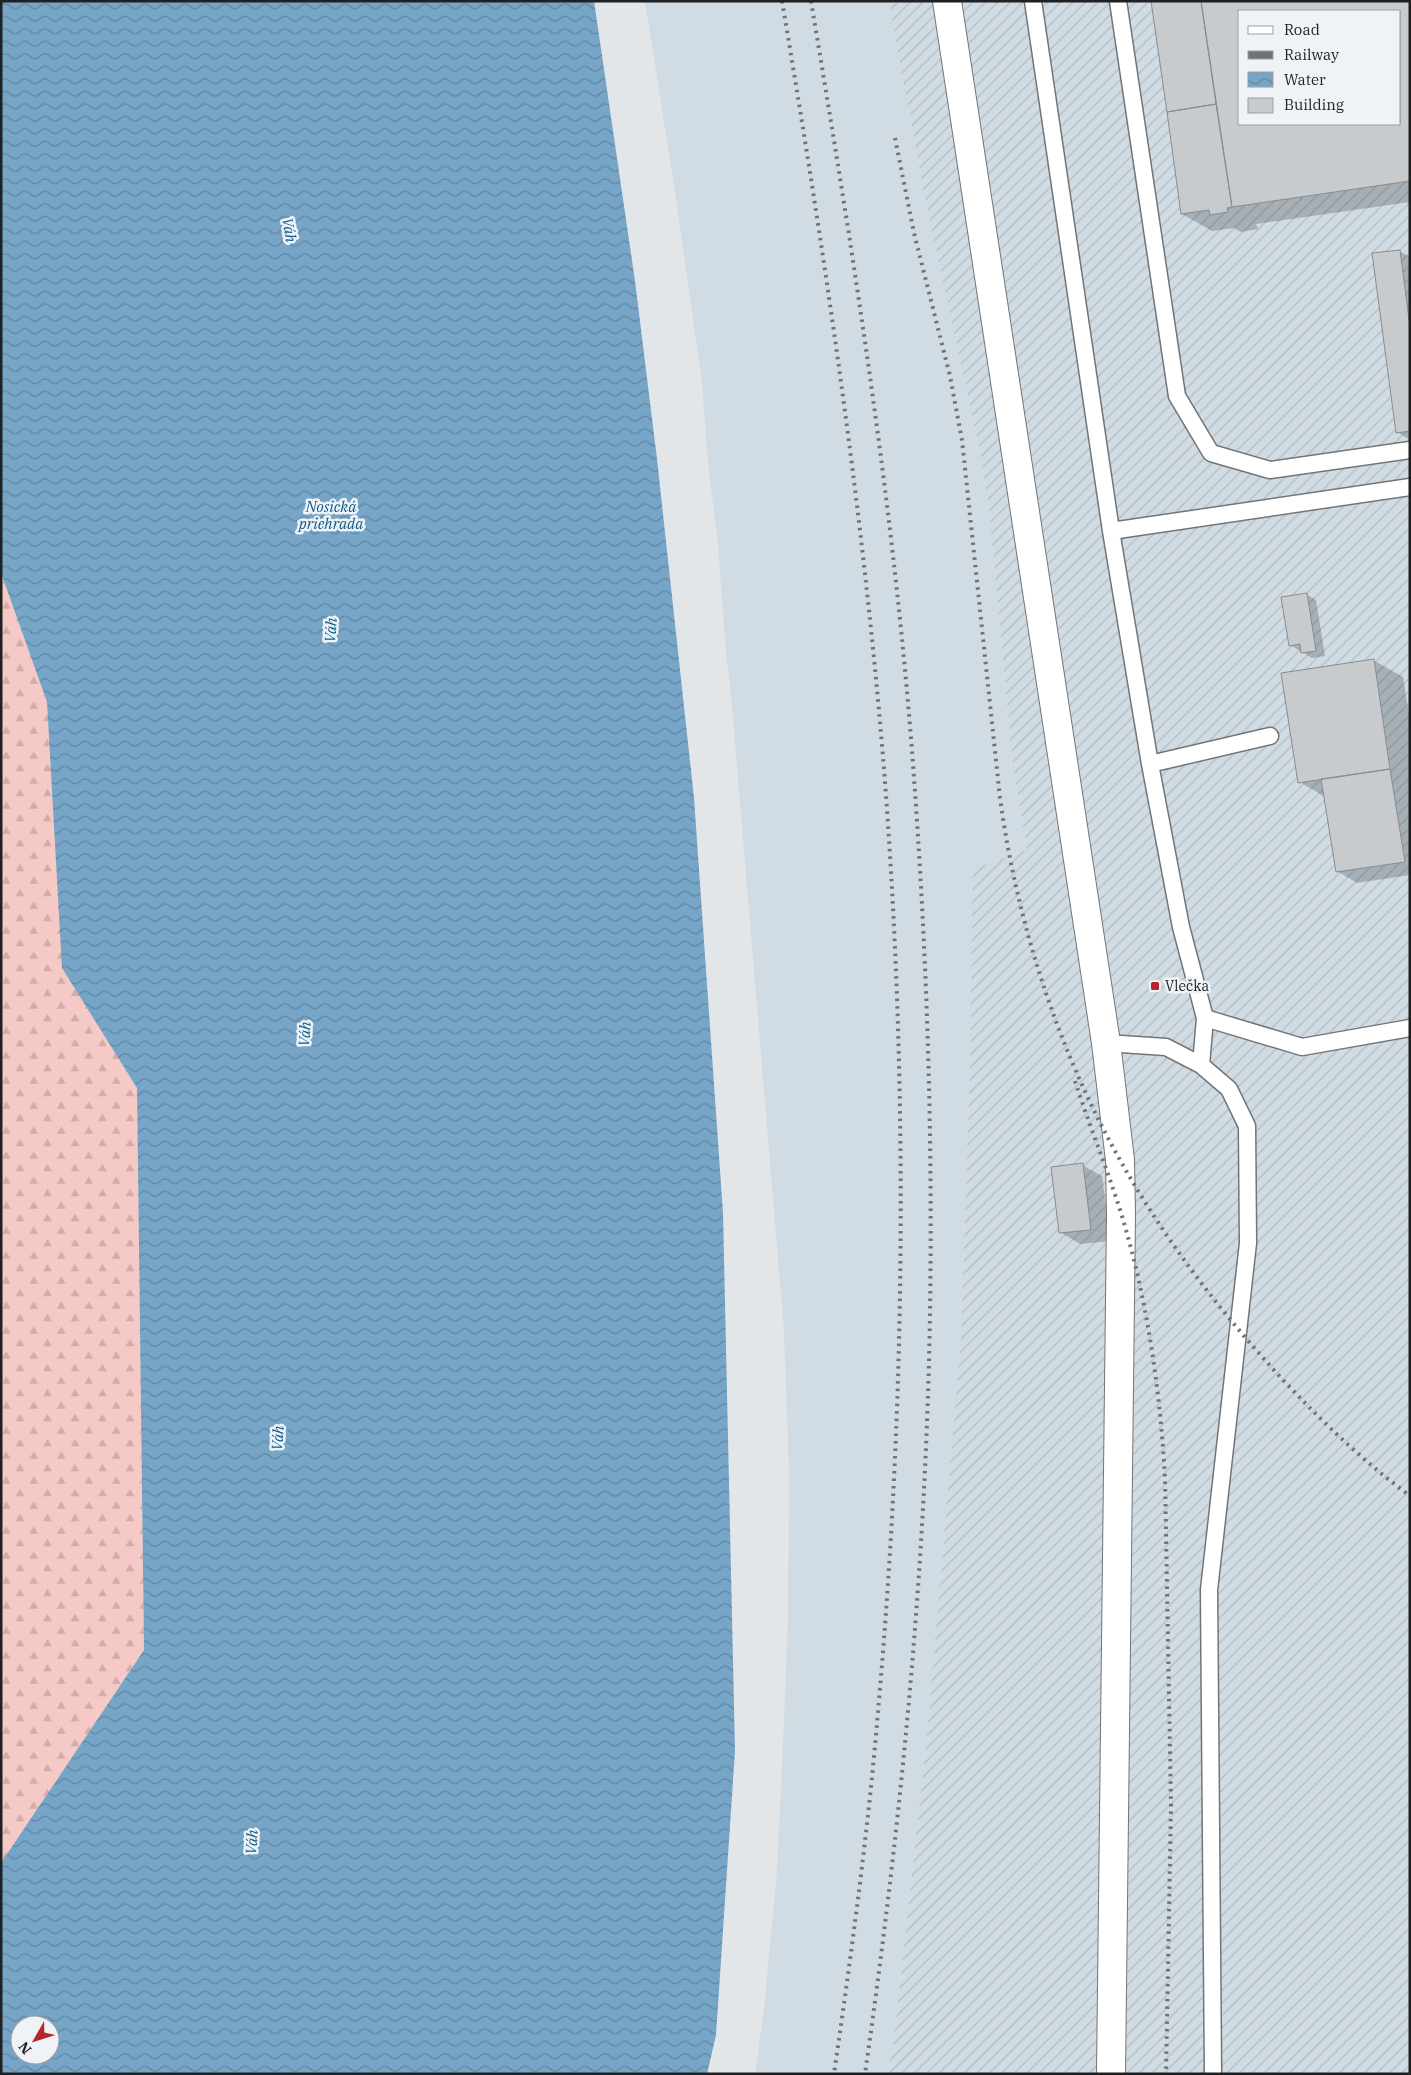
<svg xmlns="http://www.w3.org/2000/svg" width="1411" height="2075" font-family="'IBM Plex Serif',serif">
<defs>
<pattern id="industrial-furrows" width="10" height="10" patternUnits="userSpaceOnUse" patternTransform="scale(1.25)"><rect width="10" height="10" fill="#d0dbe3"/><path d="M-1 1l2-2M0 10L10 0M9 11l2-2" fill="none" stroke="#b2bcc2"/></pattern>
<pattern id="forest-firs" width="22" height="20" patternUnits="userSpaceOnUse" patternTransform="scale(1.25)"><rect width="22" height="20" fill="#f5c9c5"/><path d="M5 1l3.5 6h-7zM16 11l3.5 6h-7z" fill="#d2aca9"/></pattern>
<pattern id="water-waves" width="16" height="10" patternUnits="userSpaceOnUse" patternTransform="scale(1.25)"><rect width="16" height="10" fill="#76a5c7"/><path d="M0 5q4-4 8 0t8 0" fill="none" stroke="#6086a1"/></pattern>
</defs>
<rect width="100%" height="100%" fill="#e2e6e9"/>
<!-- built -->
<path fill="#d0dbe3" d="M645 1H889L922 184 960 350 979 447 988 500 1013 767 1027 850 970 1061 961 1339 951 1474 927 1735 894 2038 888 2074H755L764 2009 777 1870 784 1722 788 1617 789 1473 784 1331 730 683 726 653 718 544 708 464 702 382 675 192Z"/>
<!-- industrial -->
<path fill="url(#industrial-furrows)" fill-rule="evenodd" d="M889 1H1410V2074H888L894 2038 927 1735 961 1339 970 1061 973 869 1027 850 1013 767 988 500 979 447 922 184ZM1240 11H1400V124H1240Z"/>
<!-- forest -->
<path fill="url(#forest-firs)" d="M1 573 47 702 63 968 137 1088 144 1650 1 1863Z"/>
<!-- water -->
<path fill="url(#water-waves)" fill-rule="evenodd" d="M1 1H594L635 281 657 459 694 798 723 1213 735 1751 716 2035 707 2074H1V1863L144 1650 137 1088 62 968 47 702 1 573ZM20 2025H50V2055H20Z"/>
<!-- shadow -->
<path fill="#0003" fill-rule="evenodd" d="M1152 1H1410V202L1256 224 1258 229 1241 232 1234 228 1212 231 1182 214ZM1240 11H1400V124H1240Z
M1399 251 1410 257V440L1397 432Z
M1306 594 1316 600 1325 656 1312 658 1290 645Z
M1373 660 1403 677 1410 721V875L1357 883 1337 871 1325 797 1300 782Z
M1082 1165 1102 1176 1111 1241 1080 1244 1060 1232Z"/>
<!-- building -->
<path fill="#c7cbce" stroke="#898c8f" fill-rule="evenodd" d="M1151 1H1201L1216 104 1167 112Z
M1201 1H1410V181L1232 207ZM1240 11H1400V124H1240Z
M1216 104 1232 207 1227 208 1228 212 1210 215 1209 210 1181 214 1167 112Z
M1400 250 1410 327V431L1396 433 1372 253Z
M1307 593 1316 651 1301 653 1300 644 1289 646 1281 597Z
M1374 659 1390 769 1298 783 1281 673Z
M1390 769 1405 862 1336 872 1321 779Z
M1083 1163 1091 1230 1059 1233 1051 1167Z"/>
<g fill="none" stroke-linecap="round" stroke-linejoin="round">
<!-- service casing -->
<g stroke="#727578" stroke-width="19">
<path id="service" d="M1033 1 1111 531 1150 764 1181 927 1205 1018 1201 1065
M1118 1 1177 396 1211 453 1270 470 1410 450
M1111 531 1410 487
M1150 764 1270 736
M1205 1018 1302 1047 1410 1028
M1106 1043 1166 1047 1201 1065 1229 1089 1247 1126 1248 1243 1209 1590 1213 2074"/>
</g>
<!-- tertiary casing -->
<g stroke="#727578" stroke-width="30">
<path id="tertiary" d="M947 1 1106 1043 1120 1160 1121 1214 1111 2074"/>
</g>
<!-- service -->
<use href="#service" stroke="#fff" stroke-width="16"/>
<!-- tertiary -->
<use href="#tertiary" stroke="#fff" stroke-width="28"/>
<!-- rail -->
<path stroke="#707375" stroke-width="4" stroke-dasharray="2.5 5" stroke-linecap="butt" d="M782 1C825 256 863 511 884 769 908 1078 906 1391 879 1700 869 1825 852 1949 834 2074
M811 1C852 246 891 491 911 738 926 929 933 1121 930 1313 926 1568 901 1822 865 2074
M895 138 914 233 950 376 962 440 1000 798C1017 923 1058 1050 1120 1160 1162 1235 1215 1305 1273 1369 1315 1415 1359 1458 1410 1496
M1075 1081C1089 1125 1107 1168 1121 1213 1147 1298 1160 1389 1165 1478L1171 1805 1166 2074"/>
</g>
<!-- markers -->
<rect fill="#b6262c" stroke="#eff3f7" stroke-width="2" x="1150" y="981" width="10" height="10" rx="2.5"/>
<g text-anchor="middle" stroke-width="5" stroke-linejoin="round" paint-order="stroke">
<!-- poi labels -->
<g font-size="14" fill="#1e2021" stroke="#eff3f7" text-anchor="start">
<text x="1165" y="991">Vlečka</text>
</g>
<!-- water labels -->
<g font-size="15" font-style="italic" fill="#0a5b88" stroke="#eff3f7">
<text transform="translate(289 230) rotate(80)" y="5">Váh</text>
<text x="331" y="512">Nosická<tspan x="331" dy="17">priehrada</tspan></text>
<text transform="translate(331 630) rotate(-86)" y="5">Váh</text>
<text transform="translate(305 1034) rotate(-86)" y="5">Váh</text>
<text transform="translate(278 1438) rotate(-86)" y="5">Váh</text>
<text transform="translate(252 1842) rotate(-86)" y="5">Váh</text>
</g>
</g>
<!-- border -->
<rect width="1411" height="2075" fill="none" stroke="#1e2021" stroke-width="5"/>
<!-- legend -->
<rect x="1238" y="10" width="162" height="115" fill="#eff3f7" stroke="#9b9fa1"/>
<rect x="1248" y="26" width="25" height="8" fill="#ffffff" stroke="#9b9fa1"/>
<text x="1284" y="35" font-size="15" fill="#1e2021">Road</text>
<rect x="1248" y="51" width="25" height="8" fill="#707375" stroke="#9b9fa1"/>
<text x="1284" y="60" font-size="15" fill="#1e2021">Railway</text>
<rect x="1248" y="72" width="25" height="15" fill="url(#water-waves)" stroke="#9b9fa1"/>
<text x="1284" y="85" font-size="15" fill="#1e2021">Water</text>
<rect x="1248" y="98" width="25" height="15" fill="#c7cbce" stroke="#9b9fa1"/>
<text x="1284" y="110" font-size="15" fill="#1e2021">Building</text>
<!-- north arrow -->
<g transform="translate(35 2040) rotate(231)"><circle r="24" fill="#eff3f7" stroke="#9b9fa1"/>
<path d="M0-4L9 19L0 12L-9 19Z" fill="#b6262c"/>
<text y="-8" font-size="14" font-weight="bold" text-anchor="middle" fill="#1e2021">N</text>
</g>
</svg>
